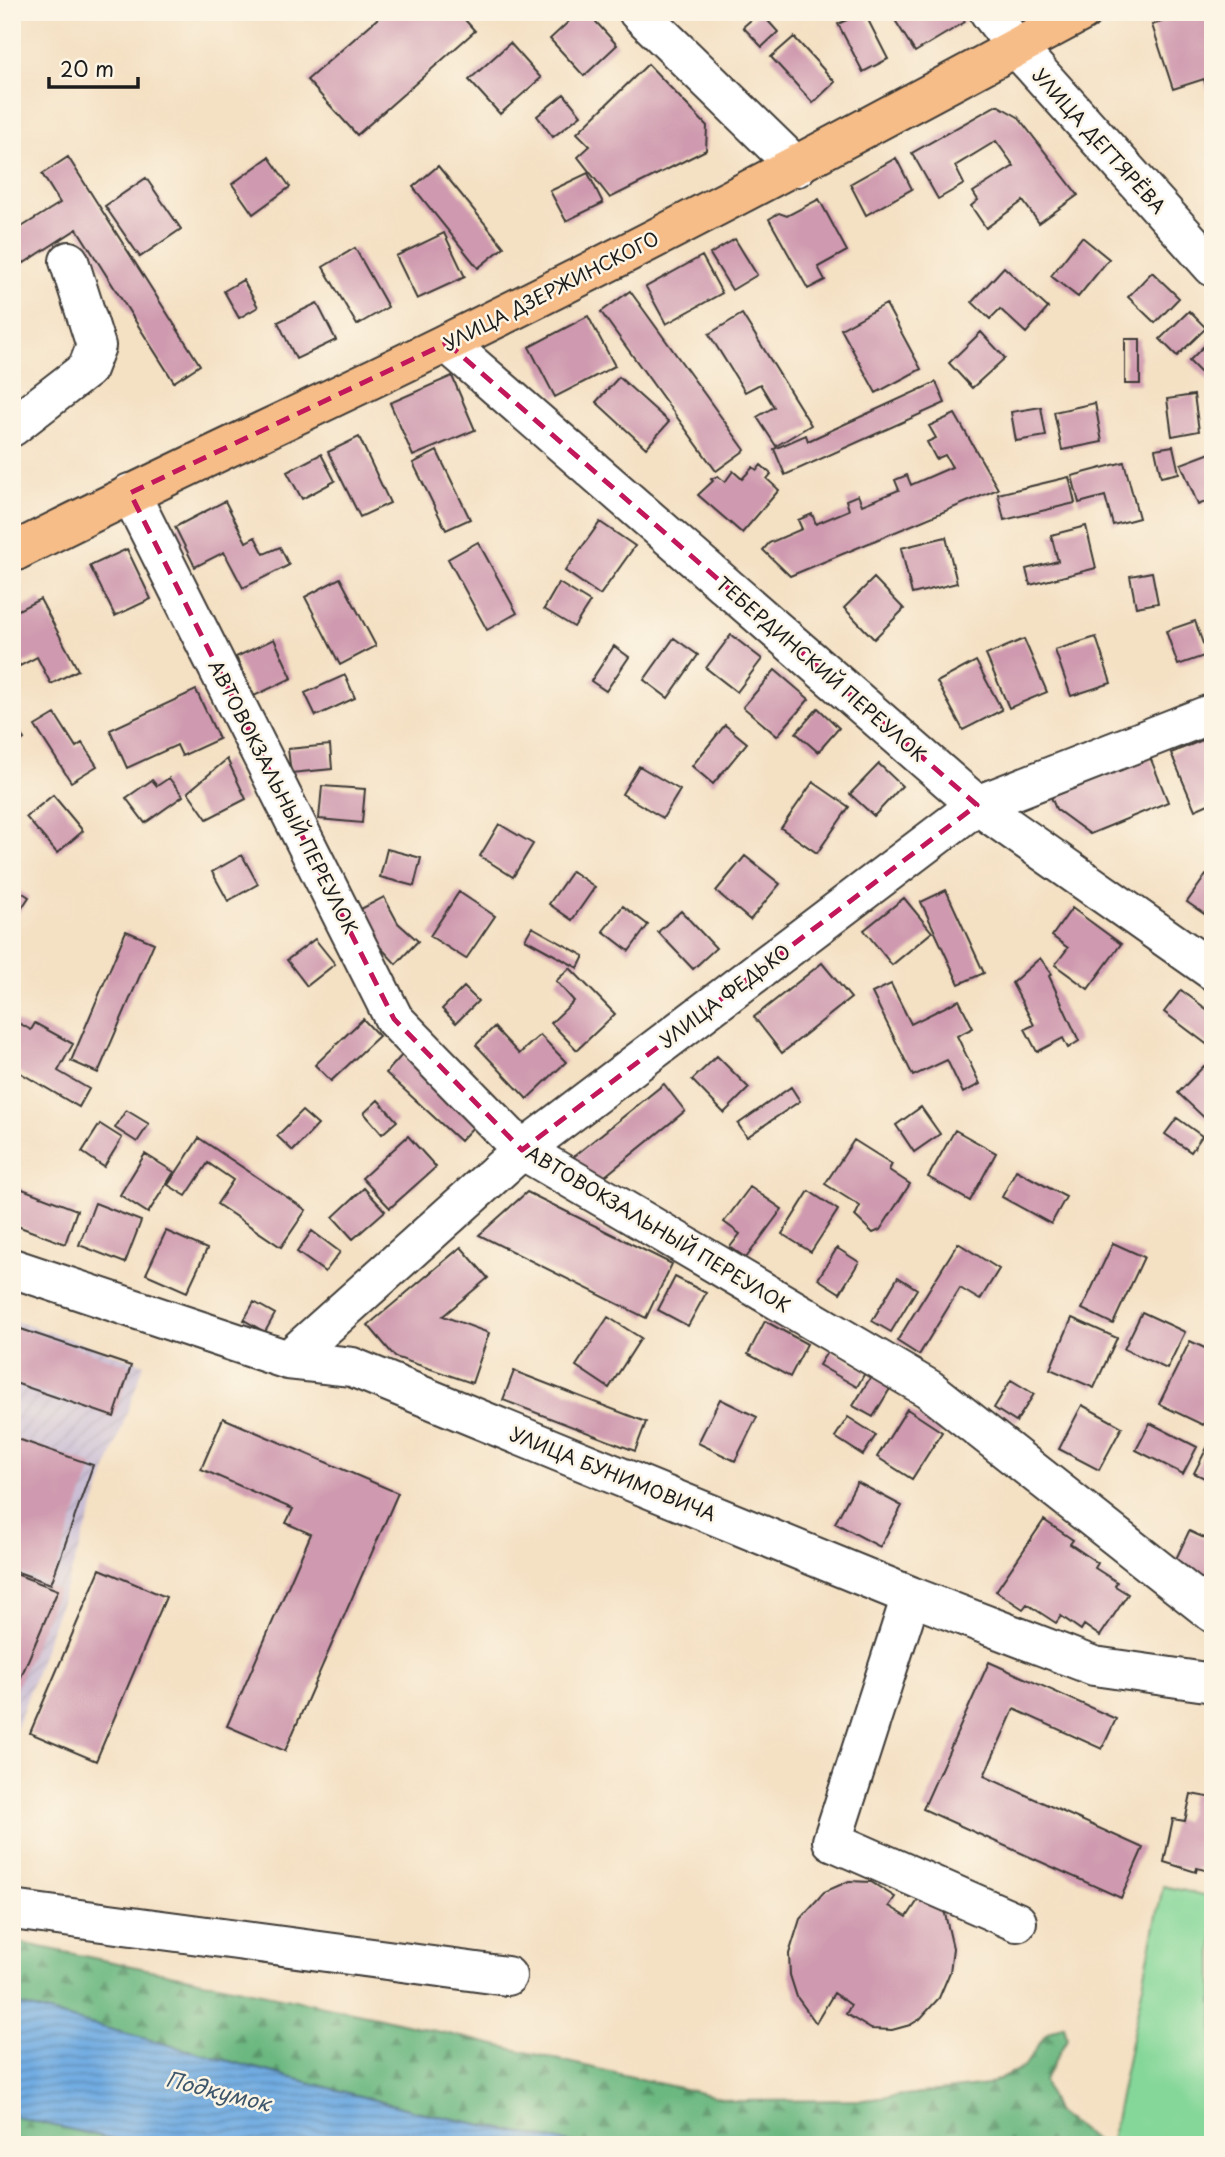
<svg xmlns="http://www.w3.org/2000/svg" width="1225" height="2157" font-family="'Playpen Sans',sans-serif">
<defs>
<pattern id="industrial-furrows" width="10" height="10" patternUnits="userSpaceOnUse" patternTransform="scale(1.75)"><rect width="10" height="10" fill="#cbbfd5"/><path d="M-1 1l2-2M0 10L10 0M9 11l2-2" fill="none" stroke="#aea4b6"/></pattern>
<pattern id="forest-firs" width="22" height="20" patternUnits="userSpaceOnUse" patternTransform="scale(1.75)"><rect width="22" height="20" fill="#6cb881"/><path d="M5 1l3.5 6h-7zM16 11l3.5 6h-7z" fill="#589569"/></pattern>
<pattern id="water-rules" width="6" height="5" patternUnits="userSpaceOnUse" patternTransform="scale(1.75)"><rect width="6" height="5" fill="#71ace2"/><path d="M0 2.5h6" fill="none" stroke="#5c8bb6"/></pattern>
</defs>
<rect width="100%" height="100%" fill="#fcf5e5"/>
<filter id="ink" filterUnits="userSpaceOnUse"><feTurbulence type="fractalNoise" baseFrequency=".0143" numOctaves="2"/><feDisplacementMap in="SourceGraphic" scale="14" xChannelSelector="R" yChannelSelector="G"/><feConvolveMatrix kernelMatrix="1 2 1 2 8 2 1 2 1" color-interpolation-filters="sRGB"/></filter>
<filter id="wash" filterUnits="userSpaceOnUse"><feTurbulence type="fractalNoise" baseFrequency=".00686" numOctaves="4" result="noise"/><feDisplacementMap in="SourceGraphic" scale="28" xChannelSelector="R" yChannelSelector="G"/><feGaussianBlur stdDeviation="1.57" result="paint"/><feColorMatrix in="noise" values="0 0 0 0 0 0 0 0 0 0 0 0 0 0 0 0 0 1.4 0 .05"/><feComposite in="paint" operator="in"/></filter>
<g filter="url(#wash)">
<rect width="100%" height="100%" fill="#f4e0c3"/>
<!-- industrial -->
<path fill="url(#industrial-furrows)" d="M12 1320 144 1364 12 1741Z"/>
<!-- forest -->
<path fill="url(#forest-firs)" stroke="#446a4e" stroke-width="2" d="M12 1941 376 2017 735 2101 863 2100 987 2085 1024 2067 1046 2034 1064 2025 1067 2039 1044 2081 1055 2111 1102 2145H579L416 2111 12 2003Z
M12 2116 139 2145H12Z"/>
<!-- park -->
<path fill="#85d799" stroke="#507a5a" stroke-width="2" d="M1163 1886 1213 1897V2145H1110Z"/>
<!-- water -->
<path fill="url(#water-rules)" stroke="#46647f" stroke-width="2" d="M12 2003 415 2111 579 2145H139L12 2116Z"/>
<g id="blocks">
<!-- building -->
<path fill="#cf9aaf" d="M385 12H458L475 31 357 135 307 80Z
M579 12H587L617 45 584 76 550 39Z
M760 12 778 32 762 47 743 27Z
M864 12 888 59 863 72 838 24Z
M909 12H959L965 22 915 52 895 20Z
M1191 12H1213V91L1208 92 1204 79 1173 89 1152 25Z
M794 37 835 82 813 103 771 57Z
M510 43 541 78 500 114 469 80Z
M648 64 707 126 706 150 610 198 578 157 590 146 577 133Z
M564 94 581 115 553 137 537 116Z
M997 105 1018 117 1078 195 1039 223 1023 201 986 228 971 206 978 200 973 192 1014 166 996 141 955 166 964 184 938 199 912 153Z
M68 157 200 365 174 382 77 229 24 263 12 244V233L60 203 42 174Z
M269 157 290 187 253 214 232 184Z
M896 158 912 189 866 215 850 184Z
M438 166 504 247 478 268 413 187Z
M588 173 603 203 566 221 550 191Z
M146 178 181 229 140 257 105 206Z
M819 199 847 251 818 267 825 280 808 289 769 219 779 213 787 216Z
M444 233 465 277 417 299 396 256Z
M1082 237 1109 259 1078 297 1051 276Z
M735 239 757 275 732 290 710 254Z
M355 248 388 307 357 325 323 267Z
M702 256 722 293 666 324 646 287Z
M1004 267 1048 308 1026 333 1000 309 990 319 972 302Z
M1152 272 1179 298 1155 323 1128 297Z
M243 280 258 307 239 318 224 291Z
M630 291 745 450 716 471 601 312Z
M317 303 336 340 296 359 278 322Z
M886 304 921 369 876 393 841 329Z
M1189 311 1206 328 1177 356 1160 339Z
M742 314 811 425 776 446 757 417 774 407 760 384 745 392 709 334Z
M588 316 615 366 555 397 529 347Z
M981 332 1005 358 972 388 949 363Z
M1213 337V385L1189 361Z
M1125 339H1140V384H1125Z
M452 376 475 430 413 456 390 403Z
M619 377 669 422 646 448 596 402Z
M936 382 945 403 785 475 774 449 806 435 808 441Z
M1194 395 1199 431 1172 436 1167 399Z
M1095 403 1102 442 1062 450 1054 412Z
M1041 407 1046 436 1016 441 1011 412Z
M955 414 998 489 790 576 763 550 769 543 802 529 798 520 812 514 816 524 849 510 846 500 858 495 862 505 899 490 895 480 907 475 911 485 952 467 945 455 936 459 927 442 936 438 929 426Z
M359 437 390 503 360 517 328 452Z
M1173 446 1179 473 1161 477 1155 449Z
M437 451 470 519 446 530 413 463Z
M1213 452V499L1198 505 1181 464Z
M321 454 335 481 302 499 287 472Z
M1124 462 1139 518 1113 525 1105 496 1079 503 1072 476Z
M761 465 771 474 767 479 779 490 742 533 698 495 713 481 711 479 718 476 725 482 733 471 742 479 753 467 757 470Z
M1069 477 1075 503 1004 520 998 494Z
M225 501 246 542 255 537 264 554 280 547 289 565 243 588 224 552 195 567 175 527Z
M600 522 635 546 600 595 565 571Z
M1086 526 1096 568 1030 585 1026 569 1058 561 1051 535Z
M946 537 957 583 912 594 901 548Z
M478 542 517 613 487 630 448 559Z
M127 549 151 599 115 616 90 566Z
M1152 572 1158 603 1136 607 1130 576Z
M340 578 376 646 340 665 305 597Z
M874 578 904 609 874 639 844 608Z
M559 583 590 602 574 627 544 609Z
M40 599 78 670 51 684 37 657 20 666 12 650V613Z
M1195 621 1207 655 1178 665 1166 631Z
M731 635 762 659 737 692 706 668Z
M1096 637 1111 683 1071 696 1055 650Z
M674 638 698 655 668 698 644 680Z
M274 639 292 678 254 696 236 657Z
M1024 639 1047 692 1009 708 986 655Z
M614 646 629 657 606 691 591 681Z
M976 661 1002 710 963 730 937 682Z
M775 670 809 699 777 736 743 707Z
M345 675 355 698 316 716 305 693Z
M196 690 219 739 182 756 177 745 127 768 110 730Z
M818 708 839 728 818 752 796 733Z
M55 714 76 747 82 743 97 766 71 782 35 726Z
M12 723 24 739 12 748Z
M725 725 747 743 713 784 692 766Z
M1210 737 1213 745V802L1195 810 1171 753Z
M330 745 332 769 291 773 288 749Z
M1150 757 1168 802 1090 834 1056 809 1051 797Z
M227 759 246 799 207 819 188 792Z
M879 764 902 786 874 816 850 794Z
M639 766 680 790 663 818 622 794Z
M169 778 183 796 145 823 126 798 152 780 157 786Z
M813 782 849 807 817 853 781 828Z
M322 786 365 789 362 823 319 819Z
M53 795 83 831 57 853 26 817Z
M499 824 533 844 513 877 480 856Z
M387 849 421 858 414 886 380 877Z
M242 855 258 884 228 901 212 872Z
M745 856 780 884 750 920 716 891Z
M572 871 595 887 572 920 549 904Z
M1206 875 1213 879V920L1187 902Z
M12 886 29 897 12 923Z
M946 890 984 973 959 984 921 902Z
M459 892 495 916 466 959 430 936Z
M384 897 398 923 418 941 396 964 371 937 357 911Z
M904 898 932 932 892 965 864 930Z
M623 906 648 925 629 951 603 931Z
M1072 908 1121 944 1088 989 1055 965 1068 948 1052 936Z
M681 911 716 948 693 969 658 932Z
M532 927 584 956 578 968 525 939Z
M126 931 154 943 98 1073 71 1061Z
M315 939 335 964 307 986 287 960Z
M1040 958 1052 974 1049 976 1079 1041 1068 1048 1063 1038 1037 1052 1025 1029 1034 1025 1012 983Z
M822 963 851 998 782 1053 754 1017Z
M570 968 615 1014 577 1050 551 1023 574 1001 556 981Z
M891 984 911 1024 959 1000 973 1028 957 1036 980 1084 963 1093 947 1060 913 1076 872 993Z
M464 987 478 1001 456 1023 442 1009Z
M1181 990 1213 1014V1049L1164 1012Z
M12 1019 31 1030 35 1023 73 1044 58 1071 89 1089 79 1107 12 1068Z
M363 1019 379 1036 331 1081 315 1065Z
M494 1027 519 1054 540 1035 566 1062 527 1099 476 1045Z
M402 1055 477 1123 460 1141 386 1073Z
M717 1056 749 1088 724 1113 692 1080Z
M1204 1066 1213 1074V1126L1178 1093Z
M664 1084 685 1111 594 1185 572 1158Z
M791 1087 800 1101 747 1137 738 1124Z
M378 1100 397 1121 382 1134 364 1113Z
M921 1107 940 1134 914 1152 896 1125Z
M126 1110 149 1124 137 1142 115 1128Z
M302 1111 318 1125 293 1151 277 1136Z
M1177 1118 1202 1136 1191 1152 1165 1134Z
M100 1124 122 1138 104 1167 82 1152Z
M955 1130 996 1153 970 1201 928 1177Z
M408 1136 436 1167 390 1208 362 1178Z
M199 1138 306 1210 281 1247 217 1204 233 1180 208 1163 186 1196 168 1185Z
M854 1140 892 1164 889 1170 910 1184 880 1230 873 1233 855 1216 860 1206 825 1184Z
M145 1154 174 1172 148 1213 120 1195Z
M1016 1170 1066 1197 1051 1224 1002 1197Z
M12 1185 77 1210 65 1244 12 1224Z
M750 1187 782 1209 746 1258 730 1247 740 1234 724 1222Z
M364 1188 385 1211 353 1239 333 1217Z
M809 1191 838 1210 811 1252 782 1234Z
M527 1192 672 1264 646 1318 479 1235Z
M95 1203 141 1221 125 1263 79 1245Z
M166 1231 207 1249 187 1292 146 1274Z
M312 1231 340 1252 325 1272 297 1252Z
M958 1243 999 1269 980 1300 960 1288 919 1355 897 1341Z
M1113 1243 1144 1257 1113 1324 1082 1309Z
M461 1247 488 1278 443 1316 489 1333 472 1383 395 1357 368 1325Z
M837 1248 859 1262 840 1293 818 1279Z
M675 1277 706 1293 688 1326 658 1310Z
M898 1277 917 1289 891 1332 872 1321Z
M254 1302 275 1314 265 1332 244 1320Z
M1142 1312 1185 1332 1167 1369 1124 1349Z
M608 1317 641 1338 609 1388 576 1366Z
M1072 1318 1117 1338 1094 1388 1050 1369Z
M765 1321 807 1344 790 1377 748 1354Z
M12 1326 131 1366 114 1417 12 1382Z
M1190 1341 1213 1352V1405L1203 1425 1159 1404Z
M829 1349 866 1371 857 1387 819 1365Z
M514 1371 646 1422 635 1451 503 1400Z
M872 1375 891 1387 873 1417 853 1406Z
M1011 1380 1034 1394 1016 1422 994 1408Z
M720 1399 757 1417 735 1461 698 1443Z
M1082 1405 1122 1427 1099 1470 1059 1449Z
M907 1409 942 1432 912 1479 877 1457Z
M848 1417 876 1435 863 1455 835 1437Z
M223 1418 398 1493 285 1751 227 1726 311 1534 286 1523 293 1509 201 1469Z
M1150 1423 1197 1447 1183 1474 1136 1450Z
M1213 1436V1482L1194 1473Z
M12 1437 93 1465 51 1584 12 1570Z
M857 1482 902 1506 880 1547 835 1523Z
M1044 1520 1073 1540 1070 1544 1098 1563 1095 1568 1117 1582 1115 1586 1128 1594 1100 1636 1084 1625 1081 1630 1061 1616 1056 1623 1027 1604 1023 1609 996 1591Z
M1189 1531 1213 1542V1584L1198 1577 1176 1559Z
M100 1569 166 1597 96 1761 30 1733Z
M13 1573 58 1590 12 1698V1576Z
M989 1662 1116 1719 1102 1749 1014 1709 984 1776 1143 1848 1121 1898 923 1809Z
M1191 1794 1213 1798V1872L1197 1868 1196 1872 1164 1862 1173 1819 1185 1821Z
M849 1881 871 1882 895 1897 889 1906 907 1917 926 1888 945 1914 953 1948 950 1972 939 1998 920 2019 910 2025 892 2030 871 2029 846 2014 851 2005 834 1993 816 2023 797 1997 790 1975 789 1954 800 1919 824 1892Z"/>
</g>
</g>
<g filter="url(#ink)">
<use href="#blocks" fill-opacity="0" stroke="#3c3935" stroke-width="2"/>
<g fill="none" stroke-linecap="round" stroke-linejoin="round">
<!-- minor casing -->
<g stroke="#3c3935" stroke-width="42">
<path id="minor" d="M638 12 797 167
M989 12 1016 47 1213 267
M447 343 977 805 1213 971
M12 427 87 369 96 346 69 261
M130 493 394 1019 522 1150 929 1389 1213 1613
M12 1268 288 1360 352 1367 911 1596 1094 1666 1213 1683
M288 1360 522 1150 977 805 1213 713
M911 1596 832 1841 1017 1922
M12 1910 507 1976"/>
</g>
<!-- major casing -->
<g stroke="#3c3935" stroke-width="42">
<path id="major" d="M12 553C155 480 302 414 446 343 661 239 871 125 1082 12"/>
</g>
<!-- minor -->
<use href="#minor" stroke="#fff" stroke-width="38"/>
<!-- major -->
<use href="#major" stroke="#f7bd88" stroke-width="38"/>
</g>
</g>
<!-- marked area -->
<path fill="none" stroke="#c2185b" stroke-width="5" stroke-dasharray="14 9" stroke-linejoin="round" d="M447 343 977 805 522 1150 394 1019 130 493Z"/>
<g text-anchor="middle" stroke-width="5" stroke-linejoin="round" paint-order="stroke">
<!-- street labels -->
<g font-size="19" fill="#1c1c1c" stroke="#fcf5e5">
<text transform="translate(1099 141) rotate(48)" y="7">УЛИЦА ДЕГТЯРЁВА</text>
<text transform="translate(551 291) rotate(-27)" y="7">УЛИЦА ДЗЕРЖИНСКОГО</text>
<text transform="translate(821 669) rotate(41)" y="7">ТЕБЕРДИНСКИЙ ПЕРЕУЛОК</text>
<text transform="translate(283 797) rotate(63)" y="7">АВТОВОКЗАЛЬНЫЙ ПЕРЕУЛОК</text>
<text transform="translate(725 996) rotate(-37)" y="7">УЛИЦА ФЕДЬКО</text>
<text transform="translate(658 1229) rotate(31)" y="7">АВТОВОКЗАЛЬНЫЙ ПЕРЕУЛОК</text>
<text transform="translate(613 1474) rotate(22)" y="7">УЛИЦА БУНИМОВИЧА</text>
</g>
<!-- water labels -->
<g font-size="21" font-style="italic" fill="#3e566b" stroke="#fcf5e5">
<text transform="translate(218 2092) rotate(14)" y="7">Подкумок</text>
</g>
</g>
<!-- margin -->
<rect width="1225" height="2157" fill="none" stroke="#fcf5e5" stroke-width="42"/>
<!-- scale -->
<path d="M49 77v10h89v-10" fill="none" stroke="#1c1c1c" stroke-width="3.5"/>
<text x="60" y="77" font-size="21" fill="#1c1c1c" stroke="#fcf5e5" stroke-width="5" paint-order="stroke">20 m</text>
</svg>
